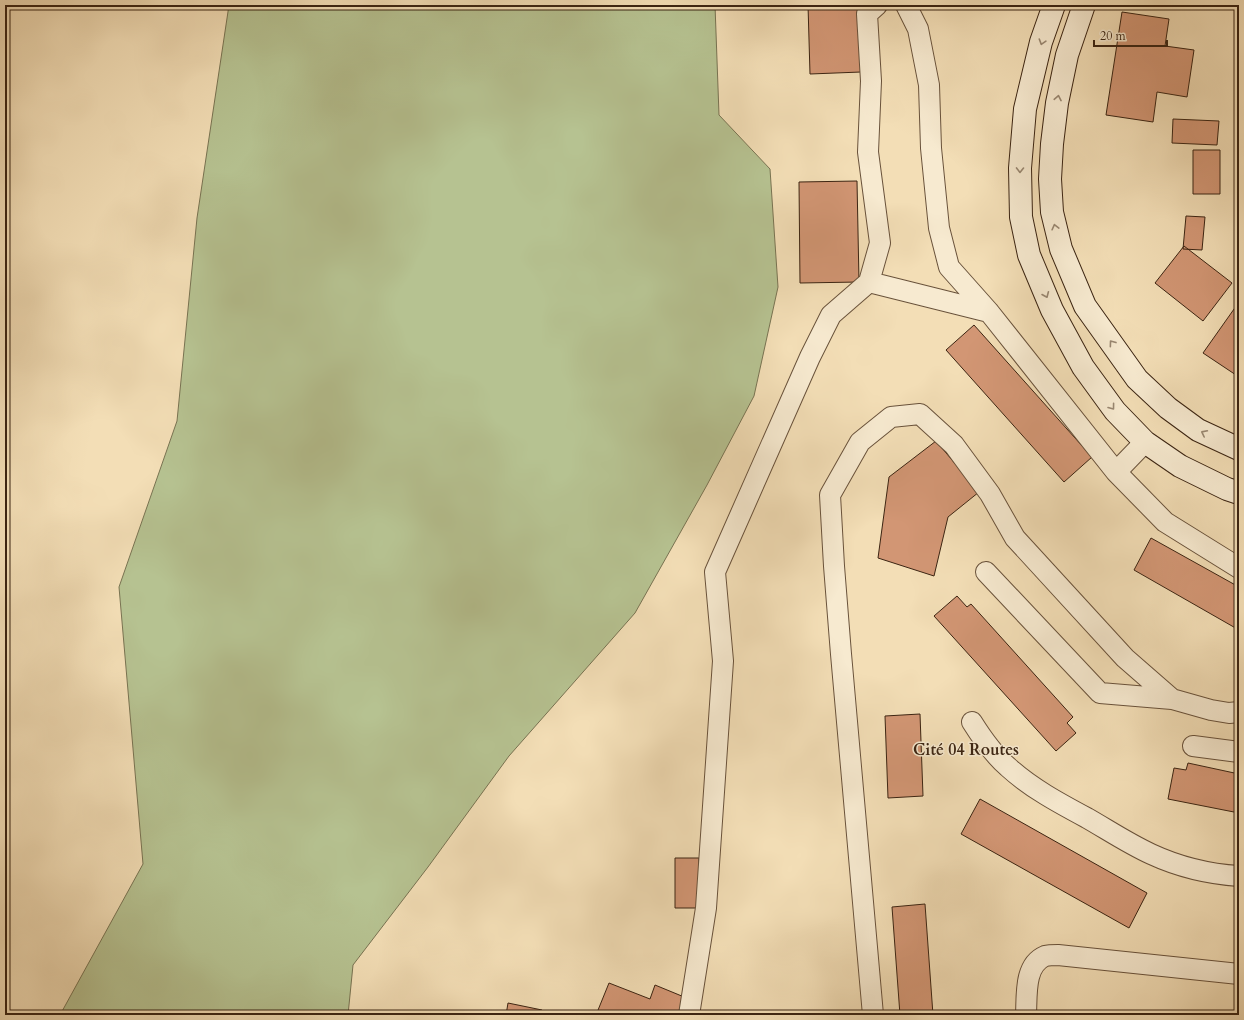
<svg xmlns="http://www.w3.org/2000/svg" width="1244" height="1020" font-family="Cardo,serif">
<rect width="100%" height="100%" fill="#f3deb6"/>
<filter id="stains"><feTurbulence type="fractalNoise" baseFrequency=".005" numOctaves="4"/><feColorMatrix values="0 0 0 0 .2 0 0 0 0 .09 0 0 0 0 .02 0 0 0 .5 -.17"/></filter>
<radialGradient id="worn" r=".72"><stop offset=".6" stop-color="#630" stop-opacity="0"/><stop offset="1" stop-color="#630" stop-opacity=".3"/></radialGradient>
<!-- green -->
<path fill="#b6c291" stroke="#787352" d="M229 5H715L719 115 770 169 778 287 754 396 707 485 635 613 509 756 428 867 353 965 348 1015H60L143 864 119 587 177 421 197 218Z"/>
<!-- building -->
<path fill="#d29674" stroke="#3b2412" d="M808 5H859L861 72 810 74Z
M1122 12 1169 19 1165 46 1194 50 1187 97 1157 92 1153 122 1106 115Z
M1173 119 1219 121 1217 145 1172 143Z
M1193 150H1220V194H1193Z
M857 181 859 282 800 283 799 182Z
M1186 216 1205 217 1202 250 1183 249Z
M1184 246 1232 283 1203 321 1155 283Z
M1239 302V377L1203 353Z
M974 325 1092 457 1064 482 946 350Z
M936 441 979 492 948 517 934 576 878 558 889 477Z
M1151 538 1239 587V630L1134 570Z
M957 596 967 607 971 604 1073 717 1067 723 1076 733 1056 751 934 616Z
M920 714 923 796 888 798 885 716Z
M1188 763 1239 774V813L1168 799 1174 768 1186 770Z
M980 799 1147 893 1129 928 961 834Z
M675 858H699L698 908H675Z
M925 904 933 1015H900L892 907Z
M609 983 650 999 655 985 689 999 683 1015H596Z
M508 1003 542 1010 541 1015H506Z"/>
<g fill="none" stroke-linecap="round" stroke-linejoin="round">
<!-- street casing -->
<g stroke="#69523b" stroke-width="22">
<path id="street" d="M906 5 918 29 929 85 931 148 939 228 949 267 989 312 1116 472 1145 442
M869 282 989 312
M1116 472 1165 522 1239 568
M986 572 1100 693 1172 699
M972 722C982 738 993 754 1008 767 1031 788 1059 803 1087 818 1108 830 1129 844 1151 854 1179 867 1208 874 1239 876
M1193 746 1239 752
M689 1015 706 908 723 661 715 572 810 357 831 315 869 282 880 243 868 152 871 81 867 14 877 5
M873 1015 841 654 834 566 830 495 860 442 891 417 920 414 954 445 990 494 1015 538 1125 658 1172 699 1211 710 1229 713 1239 712
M1026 1015C1027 995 1024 965 1045 956 1049 955 1054 955 1058 955L1239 974"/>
</g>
<!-- secondary casing -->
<g stroke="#3b2412" stroke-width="24">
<path id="secondary" d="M1054 5 1041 42 1025 109 1020 168 1021 217 1029 255 1052 310 1083 367 1115 411 1145 442 1180 466 1227 489 1239 493
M1084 5 1067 55 1057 103 1052 144 1050 179 1052 212 1061 249 1085 306 1137 379 1168 408 1198 430 1239 449"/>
</g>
<!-- street -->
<use href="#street" stroke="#f7ead0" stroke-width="20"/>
<!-- secondary -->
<use href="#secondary" stroke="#f7ead0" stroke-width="22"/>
</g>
<!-- one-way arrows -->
<defs><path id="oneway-chevron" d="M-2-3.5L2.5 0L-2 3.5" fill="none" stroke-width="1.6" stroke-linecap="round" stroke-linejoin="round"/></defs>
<g stroke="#998771">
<use href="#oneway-chevron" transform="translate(1042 42) rotate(107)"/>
<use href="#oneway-chevron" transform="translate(1058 98) rotate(-79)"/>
<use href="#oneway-chevron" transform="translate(1020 170) rotate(91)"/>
<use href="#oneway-chevron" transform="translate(1055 227) rotate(-104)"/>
<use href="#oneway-chevron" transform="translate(1046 295) rotate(67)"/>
<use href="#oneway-chevron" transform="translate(1112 343) rotate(-126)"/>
<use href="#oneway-chevron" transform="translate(1112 407) rotate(53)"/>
<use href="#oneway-chevron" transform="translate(1204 433) rotate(-153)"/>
</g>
<g text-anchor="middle" stroke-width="3" stroke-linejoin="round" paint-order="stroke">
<!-- quarter labels -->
<g font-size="16" font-weight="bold" fill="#3b2412" stroke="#f7ead0">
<text x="966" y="755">Cité 04 Routes</text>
</g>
</g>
<!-- margin -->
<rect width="1244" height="1020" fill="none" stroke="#f3deb6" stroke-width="20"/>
<rect x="6" y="6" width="1232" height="1008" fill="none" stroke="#3b2412" stroke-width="2"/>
<rect x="10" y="10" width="1224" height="1000" fill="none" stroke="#3b2412"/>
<!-- scale -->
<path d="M1094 40v6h73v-6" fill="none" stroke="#3b2412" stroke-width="2"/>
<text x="1100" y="40" font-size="12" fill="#3b2412" stroke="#f7ead0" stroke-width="3" paint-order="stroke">20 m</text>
<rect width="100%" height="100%" filter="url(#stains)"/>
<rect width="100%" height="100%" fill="url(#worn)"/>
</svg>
